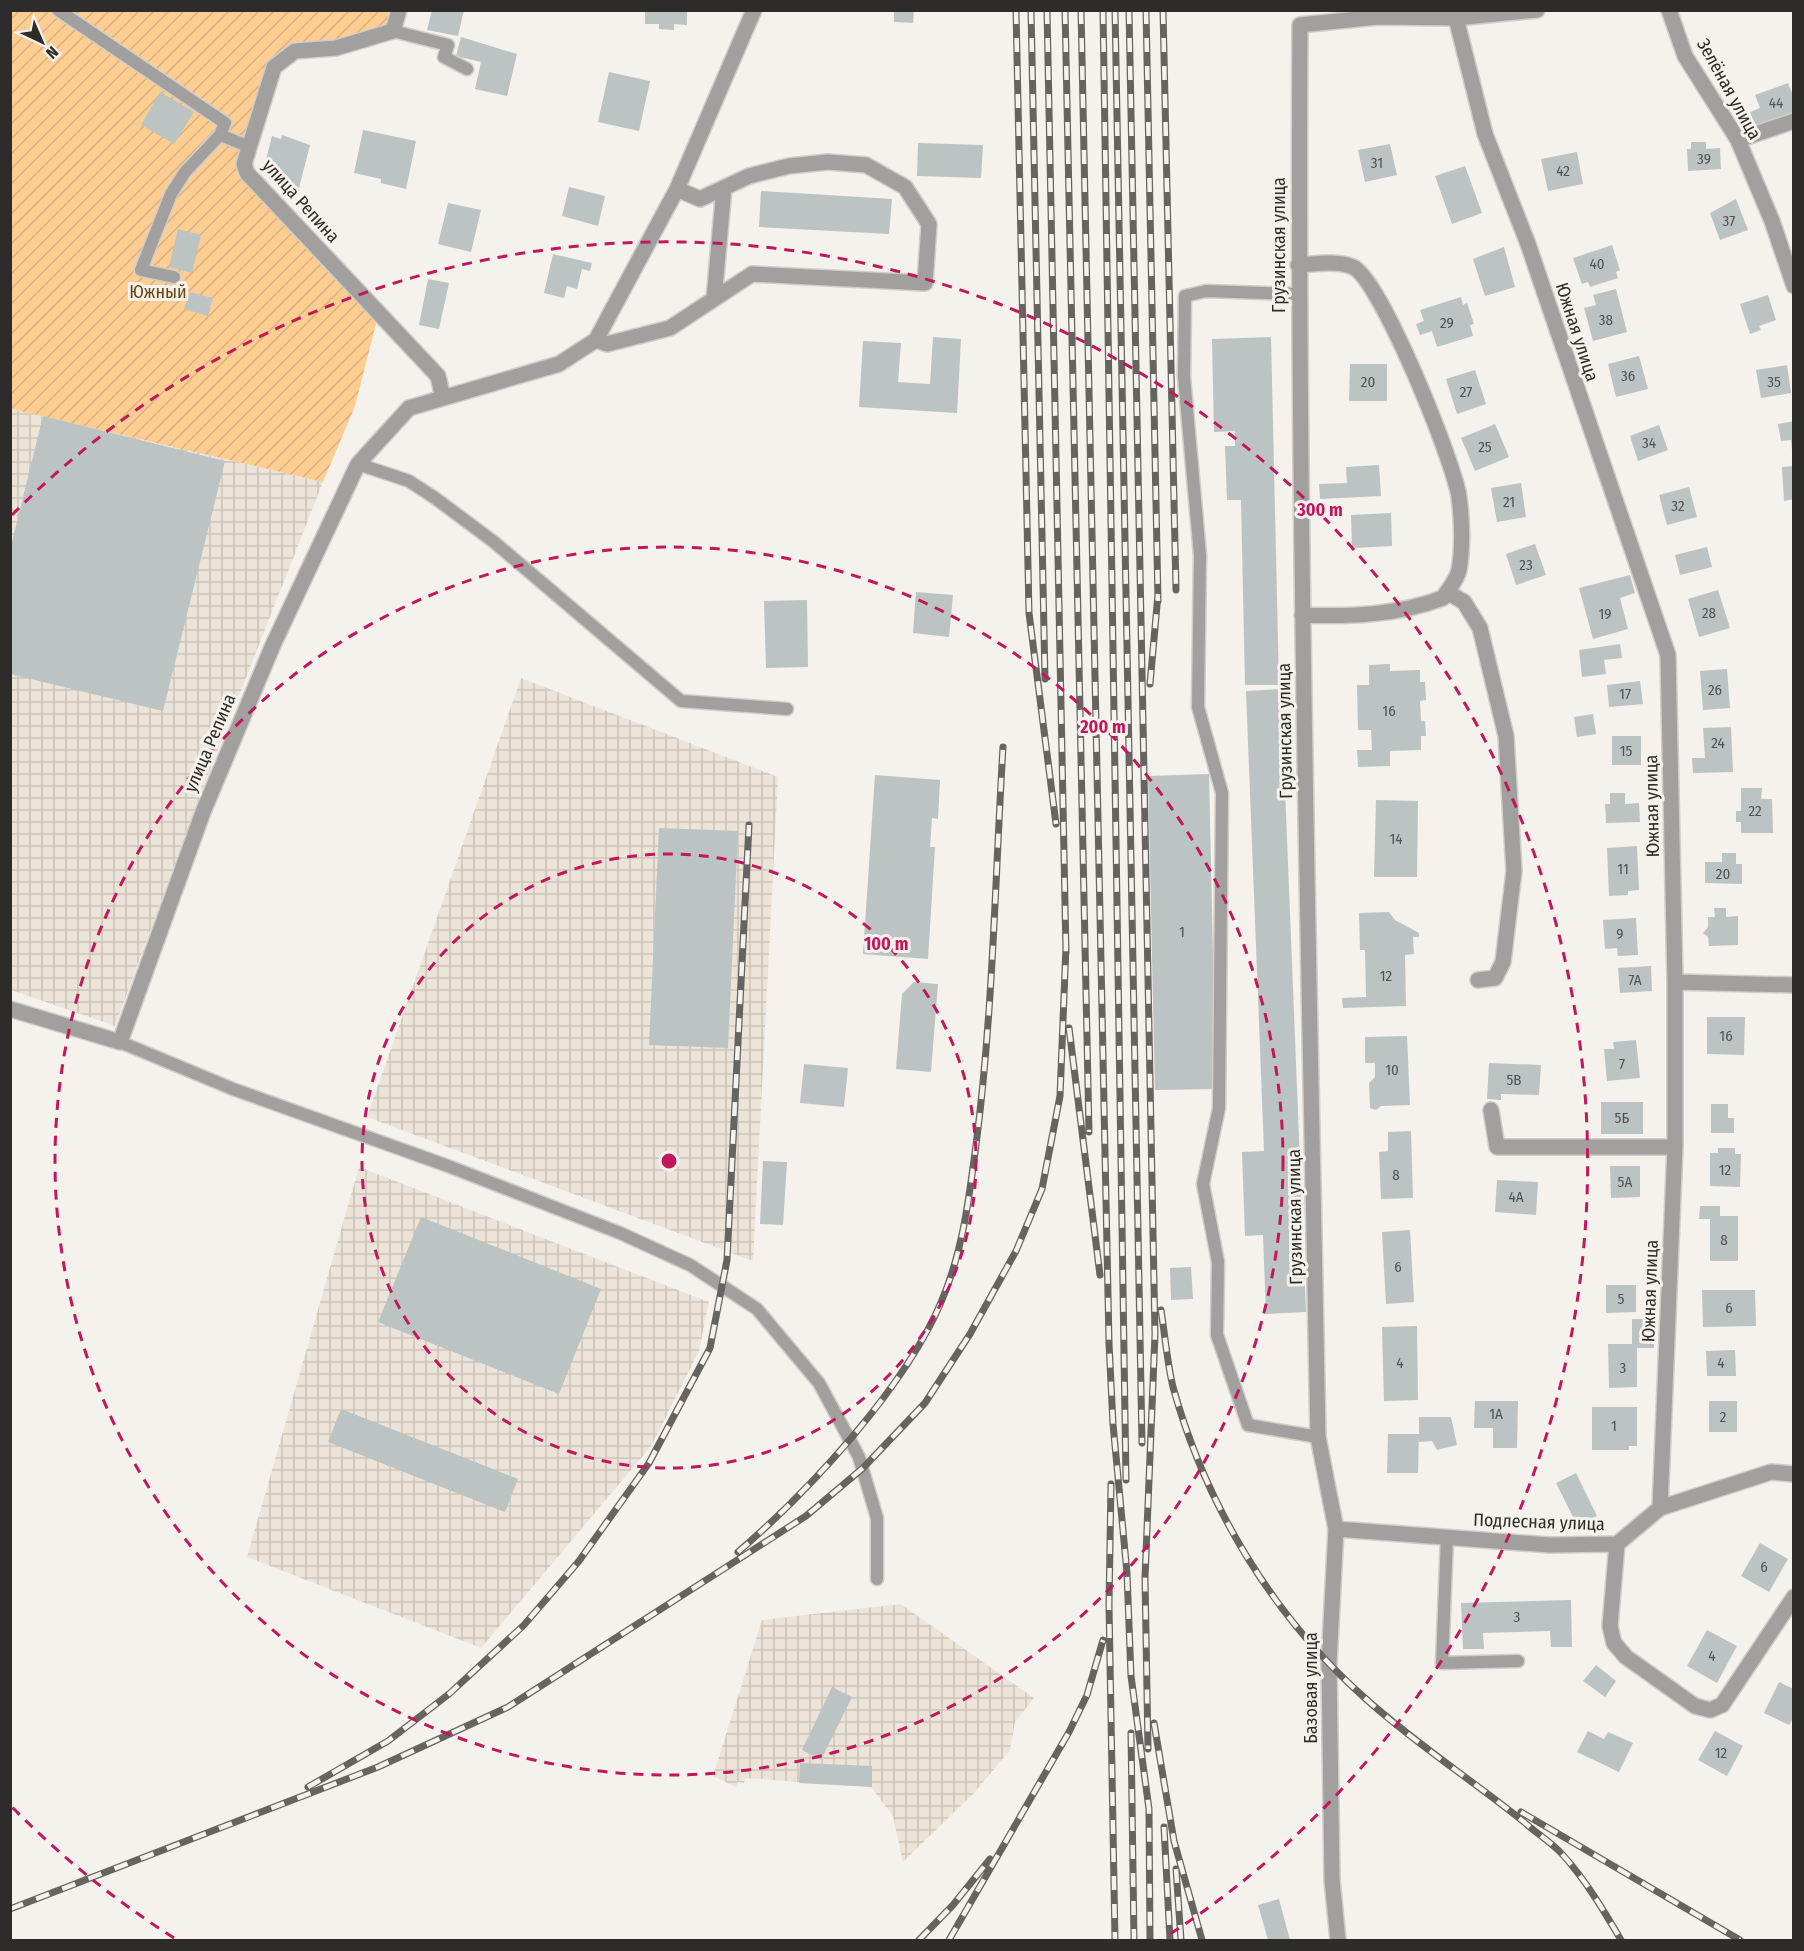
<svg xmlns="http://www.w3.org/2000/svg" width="1804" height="1951" font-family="'Fira Sans Condensed',sans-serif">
<defs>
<pattern id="industrial-grid" width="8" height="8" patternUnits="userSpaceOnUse" patternTransform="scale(1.5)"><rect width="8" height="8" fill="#ede4d9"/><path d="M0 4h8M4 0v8" fill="none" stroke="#ccc4ba"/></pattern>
<pattern id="garden-furrows" width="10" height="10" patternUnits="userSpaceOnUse" patternTransform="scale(1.5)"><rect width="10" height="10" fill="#fdcd92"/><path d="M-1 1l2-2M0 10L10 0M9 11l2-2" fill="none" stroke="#d9b07e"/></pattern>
</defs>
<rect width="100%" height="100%" fill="#f5f1ec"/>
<!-- industrial -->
<path fill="url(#industrial-grid)" d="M11 409 323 482 200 795 115 1026 11 990Z
M521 678 778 777 753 1261 367 1117Z
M359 1167 709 1302 699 1351 652 1445 481 1648 247 1557Z
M901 1604 1034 1698 1015 1722 1010 1750 974 1793 903 1862 893 1816 871 1787 745 1778 744 1783 738 1782 736 1787 713 1776 762 1620Z"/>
<!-- garden -->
<path fill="url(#garden-furrows)" d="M11 11H389L384 34 295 51 274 67 244 164 377 320 355 406 323 482 11 409Z"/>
<!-- building -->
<path fill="#bcc3c3" d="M432 10H464L458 36 427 30Z
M645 10H687V25L674 24V30L659 29V24H645Z
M894 10H914L913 23 894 22Z
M461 37 517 54 507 96 475 89 481 62 456 56Z
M609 72 650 81 639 131 598 122Z
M1788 83 1794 98V112L1755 126 1750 112 1760 108 1755 95Z
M160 92 194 112 174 144 141 125Z
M363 130 416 141 406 189 381 183V179L354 173Z
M282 135 310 145 299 188 273 182 275 173 263 171 272 136 281 139Z
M1691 142H1706V149L1720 148 1721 169 1688 171 1687 149H1691Z
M918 143 983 145 981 178 917 176Z
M1390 144 1397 175 1365 182 1358 150Z
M1577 152 1583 184 1548 191 1541 159Z
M1465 166 1482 213 1452 224 1435 176Z
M569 187 605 196 598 226 562 216Z
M761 191 892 199 889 234 759 227Z
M1736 199 1748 230 1720 240 1710 213Z
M448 203 481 210 471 252 438 244Z
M178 229 201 235 192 273 169 267Z
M1612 245 1620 270 1616 272 1618 278 1590 287 1588 282 1582 284 1573 258Z
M1504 247 1515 287 1485 296 1473 259Z
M553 254 592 263 590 271 582 269 577 289 567 286 564 298 544 293Z
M428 279 449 283 439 329 419 325Z
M1616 289 1627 332 1593 341 1584 308 1596 305 1593 295Z
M190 292 213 298 208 316 184 309Z
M1768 295 1776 320 1759 326 1761 330 1750 334 1740 304Z
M1461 297 1463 305 1467 303 1474 324 1470 325 1473 336 1437 347 1432 331 1420 335 1416 324 1424 321 1420 310Z
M933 337 961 339 957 413 859 407 863 341 901 343 898 382 930 384Z
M1271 337 1279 685H1245L1241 500H1227L1225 446H1235V431L1214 432 1212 339Z
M1639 356 1648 389 1616 397 1608 364Z
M1350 364H1387V401H1349Z
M1787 365 1791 393 1761 398 1756 370Z
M1475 370 1486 404 1457 414 1446 379Z
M43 416 225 461 163 711 10 674V550Z
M1794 421V450H1792L1791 440 1781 441 1778 424Z
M1495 424 1509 457 1475 471 1461 438Z
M1659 425 1668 450 1638 461 1630 436Z
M1379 465 1381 496 1320 499 1319 484 1347 483 1346 467Z
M1794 466V499L1784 501 1782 467Z
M1521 483 1526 517 1497 522 1491 488Z
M1689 487 1697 517 1667 525 1659 495Z
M1391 513 1392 546 1352 548 1351 515Z
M1535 544 1546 575 1516 585 1506 554Z
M1707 547 1712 567 1680 575 1675 555Z
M1630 575 1635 593 1620 598 1628 629 1593 639 1579 588Z
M1718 590 1730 628 1699 637 1688 599Z
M916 592 953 595 949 637 913 633Z
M807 600 808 667 766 668 764 601Z
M1620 644 1622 658 1604 660 1606 674 1582 677 1579 650Z
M1390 664V671L1420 670V682H1425L1426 700 1420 701 1421 721H1425L1426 736H1421V750L1390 751V766L1358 767 1357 750H1372L1371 730H1358L1357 685H1369V665Z
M1727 669 1730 708 1703 710 1700 671Z
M1640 681 1643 704 1609 707 1607 685Z
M1281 689 1306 1312 1266 1314 1263 1235 1245 1236 1242 1152 1264 1151 1246 691Z
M1593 714 1596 734 1577 737 1574 717Z
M1731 727 1733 772 1693 773 1692 758H1705L1703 728Z
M1612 736H1641V765H1612Z
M1209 774 1216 1089 1155 1090 1148 776Z
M875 775 940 780 938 819 932 818 930 847H935L928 959 863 954Z
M1741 788H1762L1761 799H1772L1773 833H1741V822H1736V811H1741Z
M1610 793H1625V804L1639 803 1640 822 1606 823 1605 804H1610Z
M1376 800 1418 801 1417 877H1374Z
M659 828 738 831 728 1048 649 1045Z
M1637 846 1639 890 1628 891V895L1609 896 1607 848Z
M1722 853H1736V864H1742V884L1705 883V862H1722Z
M1714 908H1726V917L1738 916V945L1709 946 1708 937 1703 933 1708 927V917H1715Z
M1389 912 1395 920 1419 933V937H1413L1414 954 1405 955 1406 1006 1343 1008 1342 998 1366 997 1365 950H1360L1359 913Z
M1636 918 1638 955 1618 956 1617 948 1605 949 1603 920Z
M1651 966 1652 991 1620 993 1618 968Z
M914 982 938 984 931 1072 896 1069 902 994Z
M1707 1017H1745L1744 1055 1707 1054Z
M1407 1036 1410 1105 1381 1106 1376 1110 1370 1108 1369 1083 1375 1077V1063H1365V1037Z
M1636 1040 1640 1078 1607 1081 1604 1049H1614L1613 1042Z
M1489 1063 1541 1065 1539 1095 1501 1094V1100L1487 1099Z
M804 1064 848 1068 844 1107 800 1103Z
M1601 1102H1643V1134H1601Z
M1711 1104H1728V1118H1734V1133H1711Z
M1411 1131 1413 1198 1381 1199 1379 1152 1388 1151V1132Z
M1718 1148H1735V1154H1741L1740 1187 1710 1186V1153H1718Z
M763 1161 787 1162 783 1225 760 1224Z
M1610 1166H1640V1197L1611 1198Z
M1497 1180 1538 1182 1536 1215 1495 1212Z
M1700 1206H1720V1216H1738V1261H1710V1219H1699Z
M421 1217 601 1289 559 1394 378 1322Z
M1410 1230 1414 1302 1386 1304 1382 1232Z
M1191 1267 1193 1299 1171 1300 1170 1268Z
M1606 1285H1636V1312L1606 1313Z
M1702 1290H1755L1756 1326 1703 1327Z
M1632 1319H1654V1348H1637V1387L1609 1388 1608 1344H1632Z
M1417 1326 1418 1400 1384 1401 1382 1327Z
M1735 1350 1736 1376H1707L1706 1351Z
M1475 1401H1518L1517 1448H1493V1428H1474Z
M1709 1401H1737V1432H1709Z
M1592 1407H1637V1446H1629V1450H1592Z
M341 1409 518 1479 505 1512 328 1442Z
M1419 1417H1451L1457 1445 1437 1450 1432 1441 1419 1442Z
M1388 1434H1419L1418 1473H1387Z
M1576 1473 1597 1516 1577 1525 1556 1483Z
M1760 1543 1788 1559 1769 1592 1741 1576Z
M1571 1600 1572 1647H1551L1550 1631 1483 1633 1484 1649H1463L1461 1603Z
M1707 1630 1737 1646 1717 1683 1687 1666Z
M1596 1665 1616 1681 1605 1697 1583 1681Z
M1779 1682 1794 1689V1717L1789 1725 1764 1713Z
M832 1687 852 1697 821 1760 802 1750Z
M1588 1731 1604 1739 1608 1732 1633 1743 1619 1772 1577 1752Z
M1715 1731 1743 1746 1727 1776 1698 1760Z
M800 1763 872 1766V1787L799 1783Z
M1279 1899 1290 1940H1268L1258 1905Z"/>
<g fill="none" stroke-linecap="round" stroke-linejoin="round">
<!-- service casing -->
<g stroke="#d1cec9" stroke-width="15">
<path id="service" d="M58 10 225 123 220 135 250 147
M393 31 448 45 444 57 467 69
M174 277 141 270 171 194 185 172 220 135
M1299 294 1206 291 1185 296 1184 377 1200 555 1198 707 1222 793 1219 1108 1203 1184 1218 1262 1217 1335 1248 1425 1318 1437
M358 464 409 481 435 498 494 542 681 701 787 709
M120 1042 233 1089 448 1166 620 1233 690 1265 757 1309 819 1383 859 1457 877 1518V1579
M1447 1538 1442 1663 1518 1661"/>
</g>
<!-- pedestrian casing -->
<g stroke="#d1cec9" stroke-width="18">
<path id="pedestrian" d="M1456 18 1485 134
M1447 592 1464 602 1480 628 1506 736 1514 871 1503 962 1495 978 1478 980"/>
</g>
<!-- minor casing -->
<g stroke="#d1cec9" stroke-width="18">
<path id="minor" d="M399 10 393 31 336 48 295 51 274 67 244 164 247 173 438 376 443 398
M1669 10 1685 56 1738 140 1772 221 1794 286
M1485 134 1528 244 1668 655 1675 982V1147L1660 1508
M1738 140 1794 121
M1298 265C1315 264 1337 260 1353 267 1381 280 1454 462 1459 497 1462 519 1463 549 1459 570 1457 580 1448 590 1443 598 1398 615 1350 617 1302 615
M714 299 724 188
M596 340 607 344 670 328 752 274 925 283 929 224 905 187 866 165 828 162 789 166 749 176 700 199 677 189
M1675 982 1794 985
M10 1009 120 1042 203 812 273 645 358 464 409 408 559 364 596 340 677 189 754 10
M1491 1110 1497 1147H1675
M1336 1529 1550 1545 1617 1544 1660 1508 1771 1472 1794 1474
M1617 1544 1610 1626 1614 1643 1626 1657 1695 1706 1710 1710 1722 1705 1794 1597
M1338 1940 1332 1880 1329 1663 1336 1529 1318 1437C1309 966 1297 496 1300 25L1377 17 1456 18 1537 10"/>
</g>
<!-- service -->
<use href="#service" stroke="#a2a09e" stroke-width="12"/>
<!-- pedestrian -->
<use href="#pedestrian" stroke="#a2a09e" stroke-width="15"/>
<!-- minor -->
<use href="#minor" stroke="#a2a09e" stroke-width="15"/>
<!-- rail casing -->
<g stroke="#666461" stroke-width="7">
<path id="rail" d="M1016 10 1029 613 1056 824
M1031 10 1045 679
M1047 10 1066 953
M1065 10 1089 1132
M1081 10 1109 1343 1113 1424 1127 1573 1131 1676 1149 1809 1150 1940
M1103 10 1126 1480
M1115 10 1142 1443
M1129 10 1155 1334 1145 1578 1148 1749
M1146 10 1158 601
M1163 10 1176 590
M1150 684 1158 594
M1069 1028 1100 1275
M1161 1310C1165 1335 1167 1362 1173 1387 1206 1506 1273 1617 1366 1699 1416 1744 1472 1780 1524 1822 1536 1833 1551 1842 1562 1854 1585 1879 1604 1911 1621 1940
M1111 1484 1109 1605 1115 1940
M738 1552C809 1491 906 1387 942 1300 963 1250 969 1198 976 1145 993 1014 995 880 1003 747
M1154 1723 1174 1841 1202 1940
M1131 1733 1134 1940
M308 1787 388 1741 449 1694 524 1625 579 1561 649 1463 710 1348 727 1260 749 825
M1521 1812 1740 1940
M1164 1827 1170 1940
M1176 1869 1181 1940
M10 1909 378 1767 508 1707 806 1516 863 1468 925 1403 970 1334 1016 1251 1042 1189 1060 1096 1066 946
M919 1940 953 1905 990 1859
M949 1940 1069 1732 1087 1695 1103 1640"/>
</g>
<!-- rail -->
<use href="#rail" stroke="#f5f1ec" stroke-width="4.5" stroke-dasharray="14" stroke-linecap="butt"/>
</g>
<!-- distance rings -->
<g fill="none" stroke="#c2185b" stroke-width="3" stroke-dasharray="10 8">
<circle cx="669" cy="1161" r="307"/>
<circle cx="669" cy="1161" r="614"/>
<path d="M174 1938A921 921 0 0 1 12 1807M12 515A921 921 0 1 1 1164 1938"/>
</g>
<g text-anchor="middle" stroke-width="6" stroke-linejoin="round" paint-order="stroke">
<!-- number labels -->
<g font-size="15" fill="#525250">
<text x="1776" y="108">44</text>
<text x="1704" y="164">39</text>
<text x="1377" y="168">31</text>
<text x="1563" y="176">42</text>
<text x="1729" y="226">37</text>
<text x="1597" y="269">40</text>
<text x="1606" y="325">38</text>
<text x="1447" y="328">29</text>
<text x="1628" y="381">36</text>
<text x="1368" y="387">20</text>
<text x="1774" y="387">35</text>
<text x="1466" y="397">27</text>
<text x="1649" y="448">34</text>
<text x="1485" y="452">25</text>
<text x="1509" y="507">21</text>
<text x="1678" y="511">32</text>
<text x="1526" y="570">23</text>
<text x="1709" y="618">28</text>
<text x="1605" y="619">19</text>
<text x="1715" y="695">26</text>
<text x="1625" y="699">17</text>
<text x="1389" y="716">16</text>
<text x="1718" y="748">24</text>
<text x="1626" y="756">15</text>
<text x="1755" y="816">22</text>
<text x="1396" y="844">14</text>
<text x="1623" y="874">11</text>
<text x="1723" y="879">20</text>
<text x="1182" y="937">1</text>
<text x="1620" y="939">9</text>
<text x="1386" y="981">12</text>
<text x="1635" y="985">7А</text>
<text x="1726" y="1041">16</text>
<text x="1622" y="1069">7</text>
<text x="1392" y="1075">10</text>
<text x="1514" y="1085">5В</text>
<text x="1622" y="1123">5Б</text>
<text x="1725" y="1175">12</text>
<text x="1396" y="1180">8</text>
<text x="1625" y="1187">5А</text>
<text x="1516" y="1202">4А</text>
<text x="1724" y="1245">8</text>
<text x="1398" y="1272">6</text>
<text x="1621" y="1304">5</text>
<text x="1729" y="1313">6</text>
<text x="1400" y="1368">4</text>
<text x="1721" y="1368">4</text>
<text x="1623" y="1373">3</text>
<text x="1496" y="1419">1А</text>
<text x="1723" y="1422">2</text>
<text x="1614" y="1431">1</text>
<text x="1764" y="1572">6</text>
<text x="1517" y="1622">3</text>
<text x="1712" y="1661">4</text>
<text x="1721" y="1758">12</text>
</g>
<!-- street labels -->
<g font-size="18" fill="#2e2c2a" stroke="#f5f1ec">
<text transform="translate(1729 89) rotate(61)" y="6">Зелёная улица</text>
<text transform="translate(301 201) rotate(48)" y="6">улица Репина</text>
<text transform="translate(1279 245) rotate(-90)" y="6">Грузинская улица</text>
<text transform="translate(1577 332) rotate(72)" y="6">Южная улица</text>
<text transform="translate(1285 731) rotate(-91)" y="6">Грузинская улица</text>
<text transform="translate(210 743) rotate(-67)" y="6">улица Репина</text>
<text transform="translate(1652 806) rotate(-91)" y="6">Южная улица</text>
<text transform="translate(1295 1217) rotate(-91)" y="6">Грузинская улица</text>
<text transform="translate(1650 1291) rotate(-88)" y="6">Южная улица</text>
<text transform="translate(1539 1522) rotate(2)" y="6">Подлесная улица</text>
<text transform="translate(1311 1688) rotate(-90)" y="6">Базовая улица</text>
</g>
<!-- park labels -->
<g font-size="18" fill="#69450f" stroke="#f5f1ec">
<text x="158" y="298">Южный</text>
</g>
</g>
<circle cx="669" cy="1161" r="9" fill="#c2185b" stroke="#f5f1ec" stroke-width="3"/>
<g font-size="18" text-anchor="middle" font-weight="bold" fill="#c2185b" stroke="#f5f1ec" stroke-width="6" stroke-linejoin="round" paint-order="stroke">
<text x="1320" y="516">300 m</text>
<text x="1103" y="733">200 m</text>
<text x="886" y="950">100 m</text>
</g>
<!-- border -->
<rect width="1804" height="1951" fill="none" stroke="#2e2c2a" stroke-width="24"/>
<!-- north arrow -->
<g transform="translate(42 42) rotate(136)" stroke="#f5f1ec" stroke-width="4.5" paint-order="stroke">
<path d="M0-4.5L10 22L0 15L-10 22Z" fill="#2e2c2a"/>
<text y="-9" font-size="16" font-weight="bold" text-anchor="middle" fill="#2e2c2a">N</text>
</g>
</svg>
